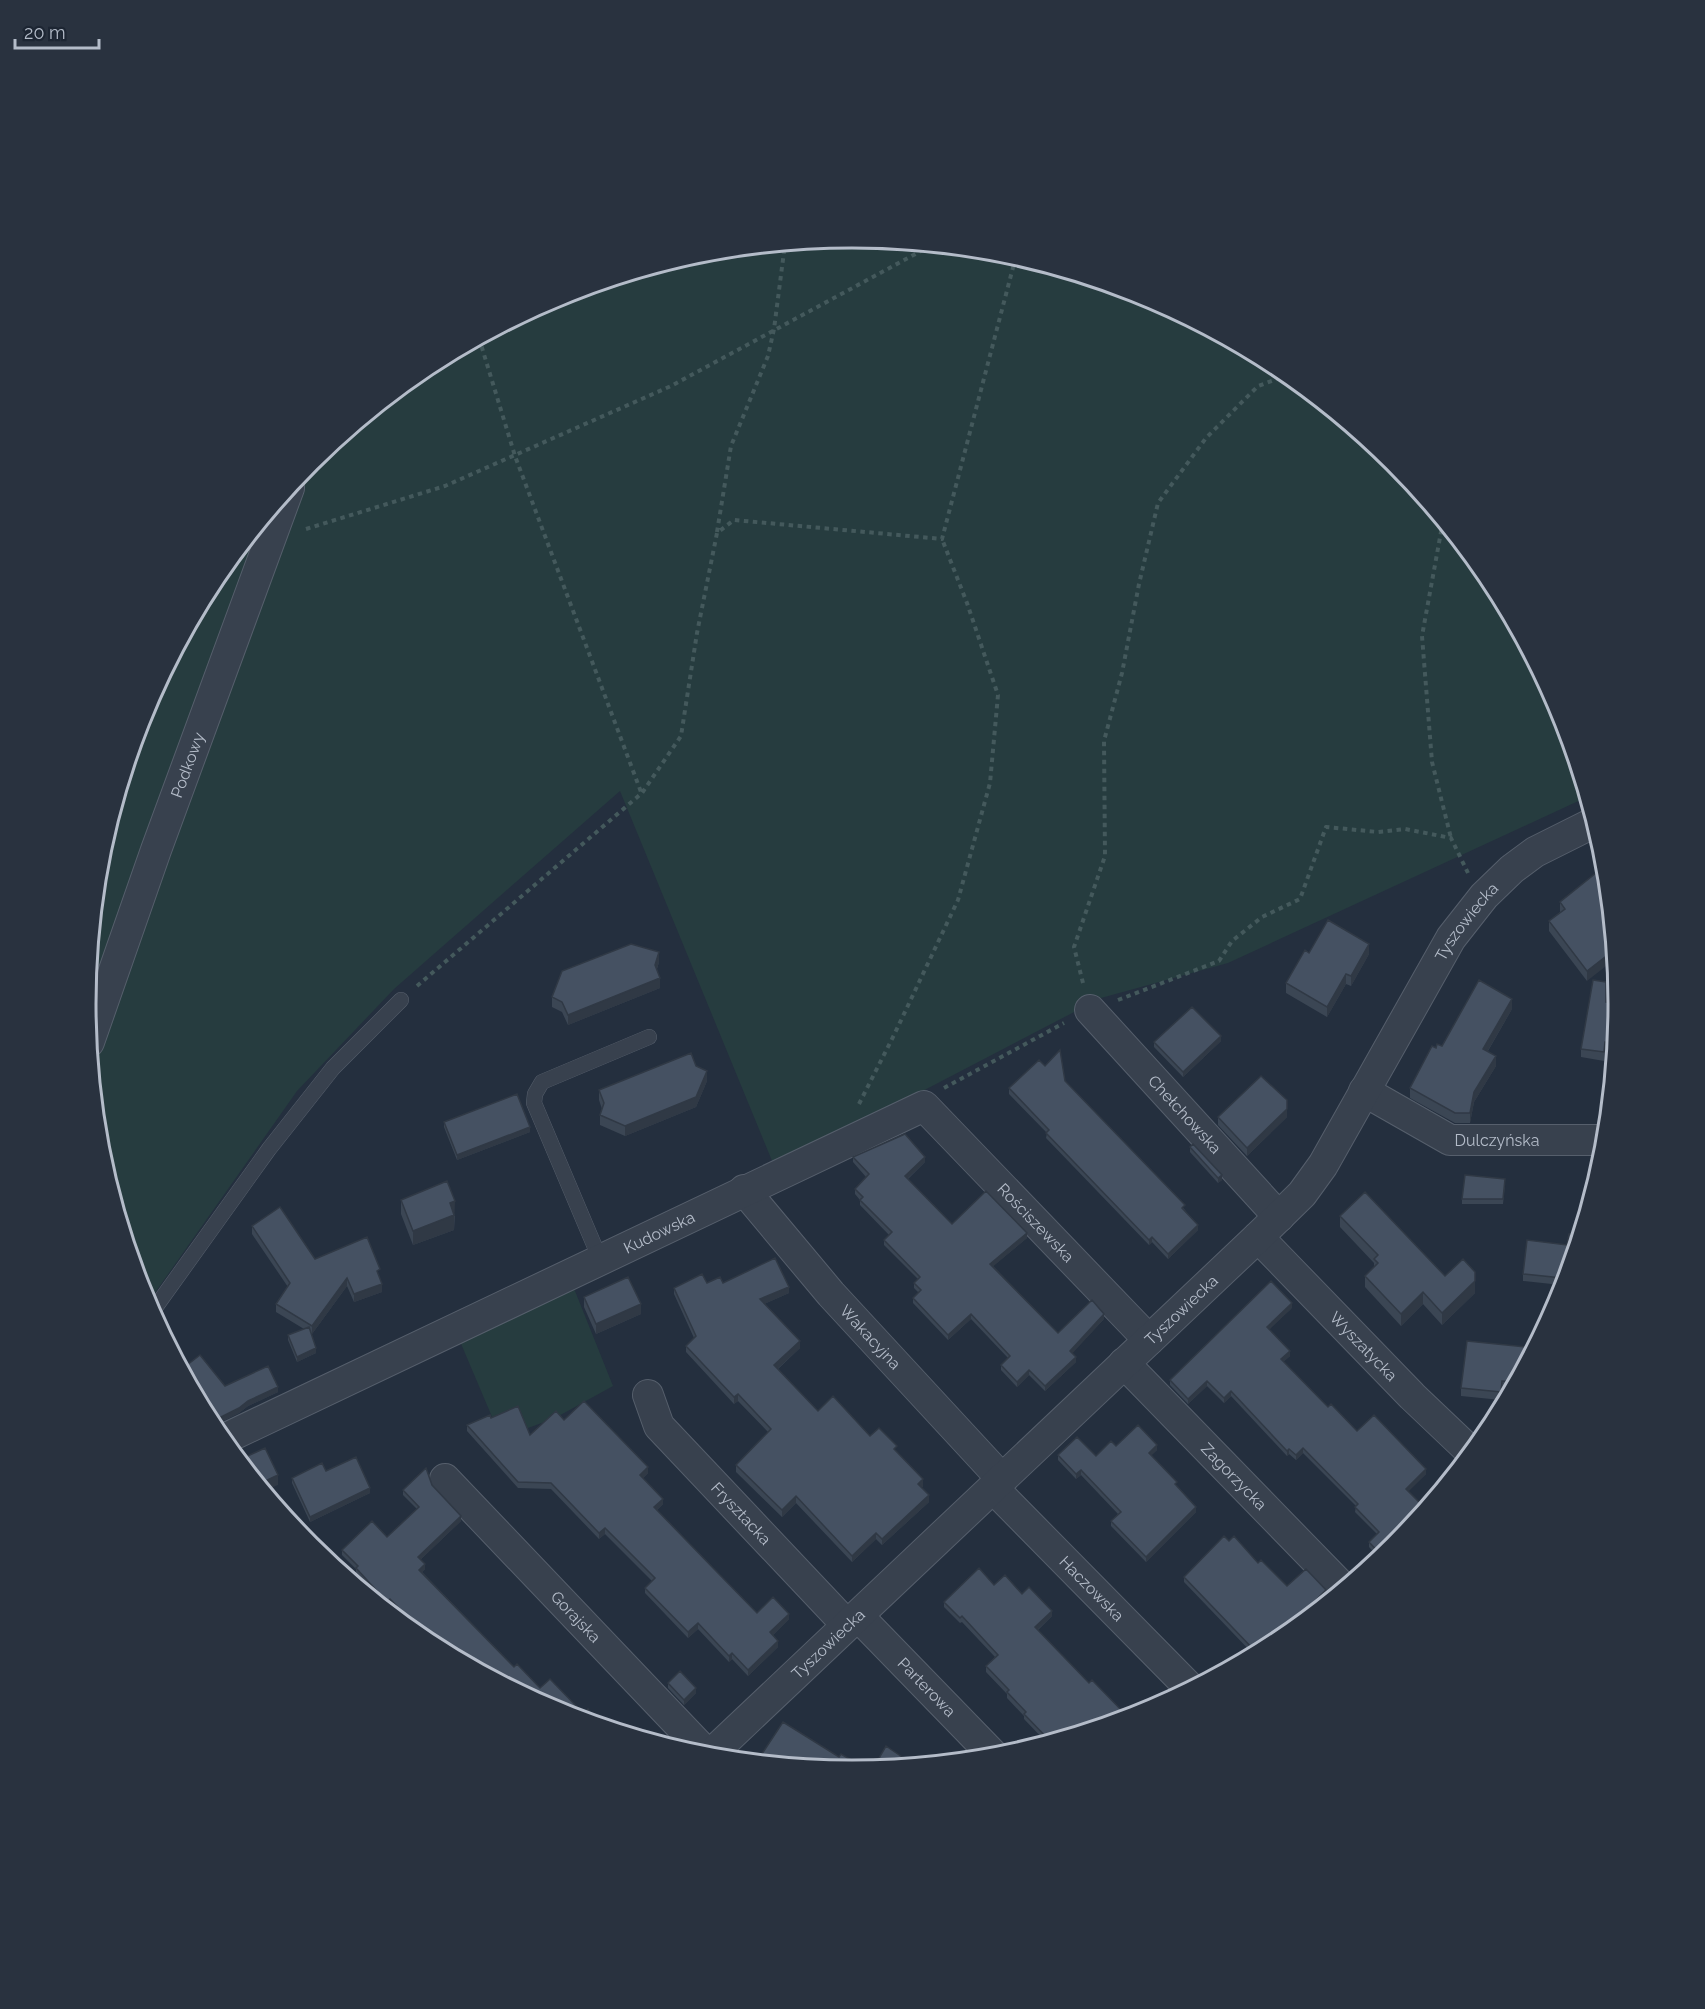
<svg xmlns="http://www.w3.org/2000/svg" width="1705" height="2009" font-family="Raleway,sans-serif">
<rect width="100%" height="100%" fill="#242f3e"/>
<!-- green -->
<path fill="#263c3f" d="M853 238 1002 252 1146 296 1279 367 1395 462 1490 579 1561 711 1587 797 1228 963 1101 998 775 1168 620 791 394 989 297 1091 147 1304 100 1154 86 1004 100 855 144 711 215 578 310 462 427 367 559 296 703 252Z
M573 1286 613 1386 555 1418 501 1438 459 1339Z"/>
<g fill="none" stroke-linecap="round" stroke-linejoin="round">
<!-- service casing -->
<g stroke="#565f6c" stroke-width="16">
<path id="service" d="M600 1259 534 1103 535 1094 542 1082 649 1037
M152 1312 269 1149 333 1068 401 1000"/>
</g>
<!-- minor casing -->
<g stroke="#565f6c" stroke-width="32">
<g id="minor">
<path id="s1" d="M1090 1010 1279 1217"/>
<path id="s2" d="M89 1042 156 850 289 488"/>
<path id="s3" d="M1364 1091 1450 1140H1606"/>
<path id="s4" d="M744 1190 831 1294 1002 1479"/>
<path id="s5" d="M1258 1237 1412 1396 1472 1453"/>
<path id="s6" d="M1124 1363 1344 1589"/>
<path id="s7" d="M648 1395 659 1426 847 1625"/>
<path id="s8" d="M222 1440 924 1106 1149 1340"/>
<path id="s9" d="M445 1479 709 1756"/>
<path id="s10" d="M993 1488 1191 1689"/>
<path id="s11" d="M858 1616 995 1757"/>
<path id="s12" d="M708 1757 1258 1237 1302 1194 1323 1165 1451 938 1484 896 1512 869 1535 852 1595 822"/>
</g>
</g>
<!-- path -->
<path stroke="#44595c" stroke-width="4" stroke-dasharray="4.5 4.5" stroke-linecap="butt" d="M479 338 515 456 641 792
M1443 521 1422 636 1432 762 1451 838
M306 529 445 486 671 386 932 245
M717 532 731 446 768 356 774 329 785 244
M1083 983 1074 947 1105 856 1104 741 1122 673 1139 584 1158 503 1206 438 1258 386 1288 375
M417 986 642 793 681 736 697 633 717 533 734 520 942 539 1016 256
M1118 1000 1219 961 1232 941 1262 917 1300 899 1326 827 1378 832 1405 829 1451 838 1468 873
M944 1088 1064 1023
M859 1104 894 1035 958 900 990 783 998 695 967 603 942 539"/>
<!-- service -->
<use href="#service" stroke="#38414e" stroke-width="15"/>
<!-- minor -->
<use href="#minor" stroke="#38414e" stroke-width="30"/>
</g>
<!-- wall -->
<path fill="#3b4654" d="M1606 865 1587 981 1549 931V921L1560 912V902Z
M1309 953 1369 954 1351 986 1346 984 1327 1017 1286 993V983Z
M659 962 657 969 660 988 568 1025 562 1012 552 1007V997Z
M1619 1004 1615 1051H1605L1604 1061 1581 1057V1049Z
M1512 1009 1488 1051 1496 1066 1474 1102 1470 1123H1455L1410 1098V1088L1436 1048 1442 1046Z
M1221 1041 1183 1077 1154 1047V1042Z
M696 1066 707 1081 696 1107 625 1136 600 1125V1115L602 1109 599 1100V1090Z
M1045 1066 1065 1081 1185 1210 1198 1230 1168 1259 1152 1242 1149 1245 1046 1138 1047 1133 1009 1094V1088Z
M1218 1117H1287L1247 1156 1218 1125Z
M444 1122 530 1132 457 1160 444 1127Z
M1190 1147 1222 1180 1218 1183 1190 1152Z
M853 1157 925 1162 908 1179 952 1224 1027 1238 993 1266 1058 1333 1104 1319 1072 1353 1076 1362 1045 1391 1029 1375 1017 1387 1001 1370V1365L1008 1358 971 1319 948 1340 913 1303V1298L919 1293 914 1288V1283L918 1279 884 1245V1240L889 1235 860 1205V1200L855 1194V1189L866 1177 853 1162Z
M1505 1184 1503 1204H1462V1199Z
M401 1200 455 1216 454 1230 413 1245 401 1214Z
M1340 1216 1445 1276 1475 1293 1442 1325 1423 1304 1401 1326 1365 1287V1276L1374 1267V1263L1340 1227Z
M252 1226 315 1259 380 1277 382 1292 354 1302 347 1286 312 1334 311 1333 316 1353 297 1362 288 1340V1335L304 1329 276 1312V1304L288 1287 252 1234Z
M1567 1245 1561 1285 1523 1281V1274Z
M707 1283H723L789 1293 764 1304 800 1348 778 1369 818 1411 870 1436 897 1452 923 1486 921 1488 929 1502 882 1545 876 1539 852 1562 796 1503 782 1517 736 1472V1465L768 1432 738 1401 734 1404 686 1352V1346L694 1338 674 1294V1288Z
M584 1297 641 1314 596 1334 584 1307Z
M1292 1308 1269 1329 1290 1356 1283 1362 1328 1407 1357 1431 1426 1474 1408 1491 1395 1547 1380 1559 1369 1547V1542L1377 1534 1355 1512 1356 1506 1303 1453 1296 1460 1289 1454 1287 1456 1231 1396 1224 1403 1207 1386 1188 1404 1170 1385V1380Z
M1535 1348 1512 1390 1502 1389 1501 1400 1461 1396V1388Z
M182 1369 225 1386 278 1392 248 1406 239 1413 213 1426Z
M491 1418 530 1435 564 1420 648 1473 643 1478 663 1504 657 1510 757 1613 789 1619 773 1635 778 1647 748 1676 732 1659 729 1662 698 1629 688 1638 645 1593V1588L652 1581 605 1534 599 1539 551 1489 518 1488 467 1431V1425Z
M1116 1446 1157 1450 1151 1455 1177 1486 1196 1512 1146 1562 1111 1526V1521L1118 1514 1081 1475 1076 1479 1058 1460V1455L1096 1456Z
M326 1471 370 1493 310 1522 292 1483V1478Z
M432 1485 461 1521 420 1560 425 1569 422 1572 514 1667 540 1688 595 1724 426 1642 418 1636V1633L390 1604 387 1607 356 1573V1569L342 1555V1550L387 1537 417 1509 403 1495V1490Z
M1229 1541 1287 1586 1326 1596 1254 1655 1184 1582V1577Z
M994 1585 1022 1594 1052 1616 1038 1630 1089 1683 1129 1718 1047 1743 1024 1719V1716L1007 1698V1694L986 1672V1666L995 1657 962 1622 960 1623 944 1607V1602Z
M668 1683 696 1693 684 1705 668 1688Z
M760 1757H839L852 1772 760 1762Z"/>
<!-- shaded-wall -->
<path fill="#303945" d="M1369 944V954L1351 986V976Z
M1614 950 1615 959 1587 981V971Z
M659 952V962L655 975V965Z
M1346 974V984L1327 1017V1007Z
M660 978V988L568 1025V1015Z
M1512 999V1009L1483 1059V1049Z
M1221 1036V1041L1183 1077V1072Z
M1496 1056V1066L1474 1102 1470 1123V1113L1474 1092Z
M707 1071V1081L696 1107 625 1136V1126Z
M1287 1109V1117L1247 1156V1148Z
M530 1127V1132L457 1160V1155Z
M925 1157V1162L905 1181V1176Z
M1222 1175V1180L1218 1183V1178Z
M455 1201 454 1230 413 1245V1231L450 1203Z
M1198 1225V1230L1168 1259V1254Z
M1027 1233V1238L990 1269V1264Z
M1152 1237V1242L1149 1245V1240Z
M347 1278V1286L312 1334V1326Z
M1475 1281V1293L1442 1325V1313Z
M382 1284V1292L354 1302V1294Z
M789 1287V1293L760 1306V1299Z
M1423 1292V1304L1401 1326V1314Z
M1292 1303V1308L1267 1332V1327Z
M641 1304V1314L596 1334V1324Z
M971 1314V1319L948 1340V1335Z
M1104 1314V1319L1070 1356V1351Z
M800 1341V1348L774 1372V1365Z
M316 1348V1353L297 1362V1357Z
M1290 1351V1356L1281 1364V1359Z
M1076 1357V1362L1045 1391V1386Z
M1029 1370V1375L1017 1387V1382Z
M1207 1381V1386L1188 1404V1399Z
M278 1387V1392L248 1406 239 1413 213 1426V1421L248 1401Z
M1231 1391V1396L1224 1403V1398Z
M738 1394V1401L734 1404V1397Z
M1157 1445V1450L1149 1458V1453Z
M1303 1448V1453L1296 1460V1455Z
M1289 1449V1454L1287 1456V1451Z
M648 1467V1473L640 1481V1475Z
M1426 1469V1474L1406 1494V1489Z
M1081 1470V1475L1076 1479V1474Z
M278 1475V1485L264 1491 259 1484Z
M923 1479V1486L918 1491V1484Z
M370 1488V1493L310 1522V1517Z
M929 1495V1502L882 1545V1539Z
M796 1496V1503L782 1517V1510Z
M663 1499V1504L654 1513V1507Z
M1196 1507V1512L1146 1562V1557Z
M461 1516V1521L418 1562V1557Z
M605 1528V1534L599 1539V1533Z
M876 1533V1539L852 1562V1556Z
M425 1564V1569L419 1575V1570Z
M1326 1590V1596L1309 1612V1607Z
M390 1599V1604L387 1607V1602Z
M1052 1611V1616L1035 1632V1627Z
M789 1614V1619L770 1638V1632Z
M698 1623V1629L688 1638V1632Z
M778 1641V1647L748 1676V1670Z
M732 1653V1659L729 1662V1656Z
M696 1688V1693L684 1705V1700Z"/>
<!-- building -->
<path fill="#455162" stroke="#303945" stroke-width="1.5" d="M1606 865 1613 934 1610 936 1613 940 1614 950 1587 971 1549 921 1565 909 1560 902Z
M1328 920 1369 944 1351 976 1346 974 1327 1007 1286 983 1305 950 1309 953Z
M631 944 659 952 655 965 660 978 568 1015 562 1002 552 997 562 971Z
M1479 980 1512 999 1483 1049 1496 1056 1474 1092 1470 1113H1455L1410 1088 1432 1046 1436 1048 1437 1044 1442 1046Z
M1593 980 1606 982V1002L1619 1004 1616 1043 1605 1042 1604 1052 1581 1049Z
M1192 1007 1221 1036 1183 1072 1154 1042Z
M1060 1050 1065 1081 1185 1205 1182 1208 1198 1225 1168 1254 1152 1237 1149 1240 1046 1133 1049 1130 1009 1088 1039 1060 1045 1066Z
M691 1053 696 1066 707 1071 696 1097 625 1126 600 1115 604 1103 599 1090Z
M1261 1076 1287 1100V1109L1247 1148 1218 1117Z
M517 1094 530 1127 457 1155 444 1122Z
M905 1134 925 1157 905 1176 952 1224 986 1191 1027 1233 990 1264 1058 1333 1092 1300 1104 1314 1070 1351 1076 1357 1045 1386 1029 1370 1017 1382 1001 1365 1010 1356 971 1314 948 1335 913 1298 921 1290 914 1283 920 1277 884 1240 892 1232 860 1200 863 1197 855 1189 869 1174 853 1157Z
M1193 1144 1222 1175 1218 1178 1190 1147Z
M1593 1152H1605L1593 1191Z
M1465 1175 1505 1179 1503 1199H1462Z
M447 1181 455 1201 450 1203 454 1215 413 1231 401 1200Z
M1365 1192 1445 1276 1463 1259 1475 1272V1281L1442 1313 1423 1292 1401 1314 1365 1276 1378 1263 1374 1259 1378 1255 1340 1216Z
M280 1207 315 1259 367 1237 380 1269 377 1271 382 1284 354 1294 347 1278 312 1326 276 1304 290 1283 252 1226Z
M1569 1234 1580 1235 1561 1298 1558 1304 1562 1278 1523 1274 1527 1240 1567 1245Z
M775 1258 789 1287 760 1299 800 1341 774 1365 818 1411 833 1396 870 1436 879 1428 897 1446 894 1449 923 1479 918 1484 929 1495 882 1539 876 1533 852 1556 796 1496 782 1510 736 1465 771 1429 738 1394 734 1397 686 1346 696 1336 674 1288 702 1274 707 1283 720 1277 723 1283Z
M628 1277 641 1304 596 1324 584 1297Z
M1271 1281 1292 1303 1267 1327 1290 1351 1281 1359 1328 1407 1331 1404 1357 1431 1374 1415 1426 1469 1406 1489 1426 1509 1395 1547 1383 1557 1369 1542 1379 1532 1355 1507 1358 1504 1303 1448 1296 1455 1289 1449 1287 1451 1231 1391 1224 1398 1207 1381 1188 1399 1170 1380Z
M309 1327 316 1348 297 1357 288 1335Z
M1467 1341 1535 1348 1521 1373H1517L1516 1382 1502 1381 1501 1392 1461 1388Z
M200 1355 225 1386 268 1366 278 1387 248 1401 239 1408 213 1421 202 1407 182 1369Z
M584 1401 648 1467 640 1475 663 1499 654 1507 716 1571 757 1613 773 1597 789 1614 770 1632 778 1641 748 1670 732 1653 729 1656 698 1623 688 1632 645 1588 655 1578 605 1528 599 1533 551 1483 518 1482 467 1425 490 1415 491 1418 518 1406 530 1435 556 1411 564 1420Z
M1138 1425 1157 1445 1149 1453 1177 1482 1175 1484 1196 1507 1146 1557 1111 1521 1121 1512 1081 1470 1076 1474 1058 1455 1077 1437 1096 1456 1111 1441 1116 1446Z
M265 1448 278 1475 259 1484 239 1460Z
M356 1457 370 1488 310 1517 292 1478 322 1463 326 1471Z
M426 1468 432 1485 461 1516 418 1557 425 1564 419 1570 514 1667 517 1664 540 1688 550 1679 583 1713 588 1709 595 1724 559 1713 427 1643 418 1633 421 1631 390 1599 387 1602 356 1568 358 1566 342 1550 372 1521 387 1537 419 1507 403 1490Z
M1224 1536 1229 1541 1234 1536 1258 1563 1261 1560 1287 1586 1306 1569 1326 1590 1309 1607 1315 1613 1278 1642 1251 1657 1256 1652 1184 1577Z
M979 1568 994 1585 1005 1575 1022 1594 1029 1587 1052 1611 1035 1627 1089 1683 1092 1680 1129 1718 1051 1742 1024 1714 1026 1712 1007 1692 1009 1690 986 1666 998 1655 962 1616 960 1618 944 1602Z
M680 1671 696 1688 684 1700 668 1683Z
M783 1722 839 1757 841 1754 868 1770 852 1772 770 1763 760 1757Z
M886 1746 908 1761 905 1766 872 1770Z"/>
<g text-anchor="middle" stroke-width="6" stroke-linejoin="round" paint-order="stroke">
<!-- street labels -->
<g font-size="16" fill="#b4bcc9" stroke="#1d2633">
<text dy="6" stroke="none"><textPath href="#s2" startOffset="294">Podkowy</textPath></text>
<text dy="6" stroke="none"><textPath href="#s12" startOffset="1137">Tyszowiecka</textPath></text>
<text dy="6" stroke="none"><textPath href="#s1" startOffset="141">Chełchowska</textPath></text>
<text dy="6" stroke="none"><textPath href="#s3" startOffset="146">Dulczyńska</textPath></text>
<text dy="6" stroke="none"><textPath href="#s8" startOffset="939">Rościszewska</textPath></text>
<text dy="6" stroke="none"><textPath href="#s8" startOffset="484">Kudowska</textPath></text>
<text dy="6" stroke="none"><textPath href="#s12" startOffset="651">Tyszowiecka</textPath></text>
<text dy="6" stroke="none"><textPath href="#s4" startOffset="194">Wakacyjna</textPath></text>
<text dy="6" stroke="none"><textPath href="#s5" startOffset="152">Wyszatycka</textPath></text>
<text dy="6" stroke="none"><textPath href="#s6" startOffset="158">Zagorzycka</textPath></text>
<text dy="6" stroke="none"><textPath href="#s7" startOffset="153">Frysztacka</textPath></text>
<text dy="6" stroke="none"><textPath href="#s10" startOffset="141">Haczowska</textPath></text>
<text dy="6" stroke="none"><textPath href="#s9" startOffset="190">Gorajska</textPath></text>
<text dy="6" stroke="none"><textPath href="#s12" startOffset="165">Tyszowiecka</textPath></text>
<text dy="6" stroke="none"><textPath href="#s11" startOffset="99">Parterowa</textPath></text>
</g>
</g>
<!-- crop -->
<path d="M0 0H1705V2009H0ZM96 1004a756 756 0 1 1 1512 0a756 756 0 1 1-1512 0Z" fill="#29323f" fill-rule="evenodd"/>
<path fill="none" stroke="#b4bcc9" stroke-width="3" d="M96 1004a756 756 0 1 1 1512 0a756 756 0 1 1-1512 0Z"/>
<!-- scale -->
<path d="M15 39v9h84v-9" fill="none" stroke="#b4bcc9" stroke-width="3"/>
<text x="24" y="39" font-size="18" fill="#b4bcc9" stroke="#1d2633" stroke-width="4.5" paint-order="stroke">20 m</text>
</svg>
